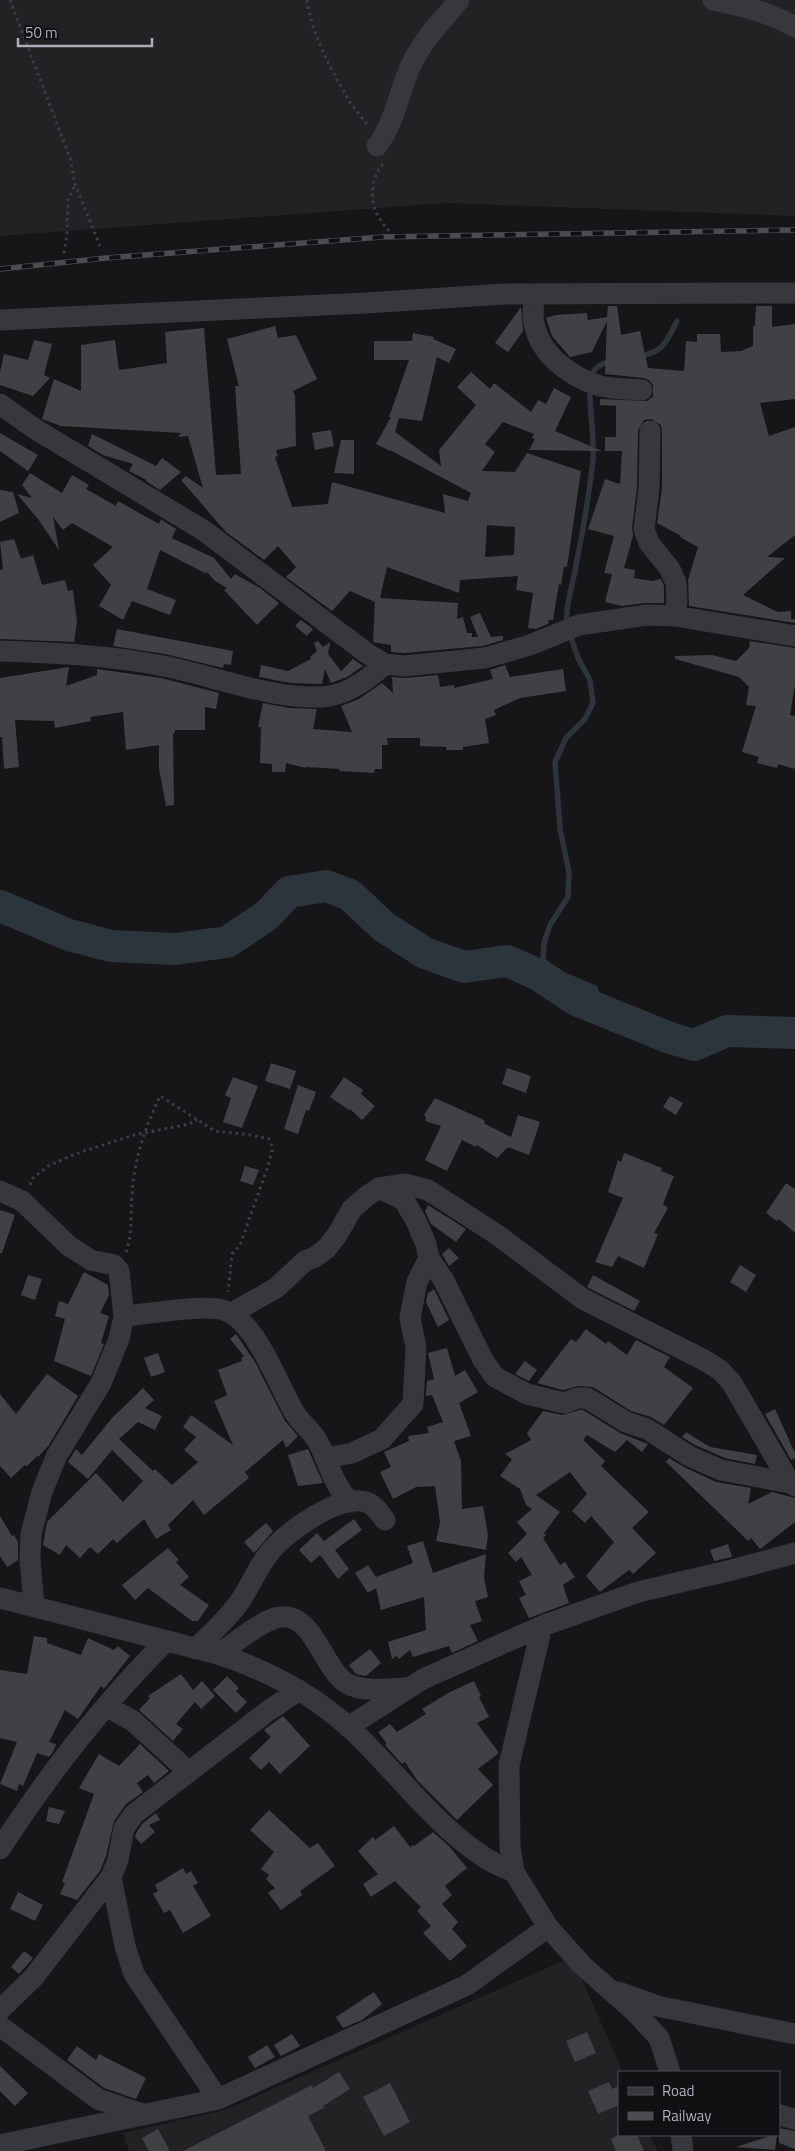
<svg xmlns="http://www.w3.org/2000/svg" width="795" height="2151" font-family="'Titillium Web',sans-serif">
<rect width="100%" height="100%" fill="#161618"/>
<!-- built -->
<path fill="#222225" d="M0 0H795V216L445 203 0 236Z
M572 1957 623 2072H619V2135H650L658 2151H129L123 2133 225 2110Z"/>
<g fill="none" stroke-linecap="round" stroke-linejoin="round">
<!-- stream -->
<path stroke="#2c353c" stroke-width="5.5" d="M639 356C663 353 667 341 677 321
M591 378C594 366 602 364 613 360
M567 625C565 604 573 586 576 565 583 531 589 495 593 460 595 435 589 412 590 388
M571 637 578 658 590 680 593 703 585 719 566 738 555 762 560 829 569 872 568 897 550 925 544 943 543 961 564 975 595 988 604 1011"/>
<!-- river -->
<path stroke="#2c353c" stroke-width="32" d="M0 906 69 935 111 946 175 949 227 942 266 916 289 892 326 886 350 895 384 927 425 953 464 967 507 961 537 974 576 1000 670 1038 694 1045 727 1031 795 1033"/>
</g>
<!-- building -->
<path fill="#404145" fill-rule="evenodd" d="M608 306H617L621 335 640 331 648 368 684 371 686 341 697 342V334H720L721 352 741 351 753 346V326H755L756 306H772V327L795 324V399L760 403 769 436 795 427V535L767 557 785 558 743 595 778 612 791 611V619H795V623L689 606 688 580 698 547 680 537 681 536 657 523 662 489V431L661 425 651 419 644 420 638 430 637 488 632 527 633 536 624 568 635 570 634 578 652 581 661 579 664 586V603H645L622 606 605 602 612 574 604 573 614 536 588 529 605 479 620 484 622 451H605V437H616V406L600 405V399L647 401 653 397V385L649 380 643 378 605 374 607 321 592 352 570 357 552 336 546 318 556 315 587 313 588 320 607 317Z
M521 307 523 331 508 352 495 343Z
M275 326 278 338 296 335 317 379 293 391 295 396 296 446 276 450 278 456 275 457 292 507 328 504 332 482 445 513 443 494 468 501 471 493 390 450V451L376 444 391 417H389L409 360H374V341H412L413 333 434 337 433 339 456 349 449 363 437 357 422 421 399 418 395 432 441 466 439 450 476 405 457 387 471 372 490 389 494 383 531 412 538 400 546 404 554 388 571 397 555 431 602 451 529 450 535 439 532 438 534 434 503 422 485 444 495 452 482 471 515 472 527 453 581 471 567 567H564L561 585 559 584 553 620H549L548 624 536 629 528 628 533 593 516 590 518 576 460 580 459 593 387 567 380 598 458 603 457 619 463 617 467 633H472V637H478L470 617 480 613 491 637 503 636V640L483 646 404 653 391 652V645L373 642 375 602 350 591 332 611 286 577 296 567 278 546 264 560 226 532 181 480 186 476 203 488 188 436 178 437 181 433 61 426 42 419 54 379 81 391V345L115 340 119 370 167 363 165 332 204 328 216 475 241 474 235 386H239L227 339ZM487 525 515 527 514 555 485 557Z
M34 340 52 344 44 375 50 378 33 396 0 385V372L4 354 28 360Z
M331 430 334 446 315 450 312 433Z
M0 433 38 455 28 471 0 451Z
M92 434 156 466 162 458 181 472 160 490 146 481 147 480 129 471 133 464 103 455 88 446Z
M341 440H354V474L334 473Z
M30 473 62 493 72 475 89 485 86 489 116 506 118 501 159 524 161 519 162 520 176 529 172 538 214 558 231 579 235 574 260 588 279 603 257 625 224 590 227 588 215 581 206 571 207 574 160 550 147 589 176 600 170 615 132 601 123 620 99 606 111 585 93 565 113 547 72 523 63 530 53 517 59 550 38 519 17 494 32 498 22 485Z
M0 490 13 492 19 513 0 522Z
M14 539 21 559 33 555 42 585 65 580 68 591 73 590 77 622 74 642 0 639V570L3 569 0 542Z
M301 620 313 629 307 636 295 626Z
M117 629 233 651 231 665 224 664 223 668 165 654 113 646Z
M318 641 323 647 330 642 328 654 341 671 353 659 363 666 347 677 331 683 325 669 322 684 291 683 259 677 261 665 288 671 311 659 310 657 317 651 314 643Z
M750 641 795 648V684L790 715 795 716V769L778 764 777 768 757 763 759 757 742 752 756 706 746 705 749 687 739 677 675 659V656L712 655 736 661 749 648Z
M505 665 510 677 563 669 566 691 520 698 494 710 496 715 485 719 489 743 463 747V750H446V747L420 746V738H387L388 745H382V769H375L374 773 339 771 340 769 306 767V768L286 763 285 772H272V764L260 763 261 727H258L263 703 289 708 317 709 313 729 352 732 341 706 359 699 382 683 393 693 392 677 405 678 438 675 440 687 454 685V688L493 679 490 670Z
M69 667 66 686 97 675V669L161 678 219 693 216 709 205 707V730H175V733H173L174 805 166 806 159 768V745L126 750 123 712 90 717 91 721 55 728 54 721 15 720 19 767 4 769 2 737H0V678Z
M271 1063 296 1071 290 1089 265 1081Z
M507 1068 531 1076 526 1093 502 1084Z
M233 1077 258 1086 242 1128 223 1122 231 1098 225 1095Z
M344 1077 363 1090 361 1094 375 1106 362 1120 350 1109 349 1110 330 1097Z
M298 1085 316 1092 309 1111 306 1110 298 1134 284 1129Z
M670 1096 683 1103 676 1115 663 1107Z
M435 1098 484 1120 485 1124 511 1137 518 1115 540 1122 529 1155 508 1147 497 1158 477 1145 476 1147 462 1140 447 1171 425 1160 441 1126 425 1121 426 1117 424 1115Z
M624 1153 662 1168 661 1171 674 1176 663 1204 668 1208 654 1233 658 1234 644 1268 618 1256 612 1267 595 1262 623 1198 608 1192 618 1160 621 1162Z
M245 1166 259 1170 253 1185 240 1181Z
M786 1183 795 1189V1233L779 1219 777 1221 766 1213Z
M428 1205 466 1229 456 1242 431 1224 425 1211Z
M0 1210 15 1215 2 1253H0Z
M449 1248 459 1258 449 1266 442 1254Z
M740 1265 756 1275 746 1292 730 1282Z
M84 1272 108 1285 109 1295 100 1313 109 1316 101 1343 104 1344 91 1376 54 1361 65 1319 55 1316 59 1301 68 1304Z
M28 1275 42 1279 35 1300 21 1295Z
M593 1275 640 1301 634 1311 587 1287Z
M434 1289 449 1320 438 1327 426 1302 428 1293Z
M586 1329 606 1344 608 1341 627 1355 636 1340 670 1357 664 1367 693 1388 664 1425 651 1417 631 1411 593 1387 578 1386 563 1390 537 1383 571 1339 576 1342Z
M236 1334 255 1362 285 1421 298 1436 286 1448 283 1440 245 1472 249 1478 204 1515 193 1500 168 1525 171 1530 156 1539 144 1519 117 1543 113 1539 98 1554 90 1547 80 1558 66 1545 60 1555 43 1545 47 1522 96 1473 123 1502 143 1481 112 1450 88 1479 68 1462 76 1449 82 1455 112 1418 143 1388 154 1400 145 1408 162 1416 155 1430 138 1422 119 1439 153 1471 155 1469 172 1485 198 1462 184 1450 196 1437 183 1427 191 1415 233 1445 214 1401 227 1395 218 1370 242 1361 241 1358 244 1356 230 1339Z
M447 1348 455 1376 465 1370 478 1392 459 1403 471 1436 454 1441 461 1461 462 1509 483 1506 488 1535 486 1550 436 1541 440 1522 435 1486 416 1487 393 1499 380 1472 391 1467 384 1452 409 1441 408 1436 429 1433 427 1427 443 1422 432 1395 426 1396 427 1381 434 1379 428 1353Z
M158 1353 165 1372 151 1377 144 1358Z
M525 1361 537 1370 529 1381 515 1374Z
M47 1374 78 1396 49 1445 38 1457 37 1456 27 1466 25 1465 11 1478 0 1466V1394L16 1414Z
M775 1409 795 1453V1458L791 1460 765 1414Z
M580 1410H583L620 1433 648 1444 642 1452 627 1440 615 1452 587 1435 583 1440 605 1461 601 1466 649 1512 632 1528 656 1553 633 1574 629 1570 600 1592 586 1576 614 1542 591 1516 585 1523 572 1511 587 1494 570 1472 536 1495 560 1512 544 1533 546 1535 543 1538 560 1565 565 1562 575 1577 563 1585 569 1603 529 1618 519 1598 526 1595 519 1581 532 1575 521 1557 516 1562 508 1553 527 1534 517 1522 532 1509 526 1505 520 1489 500 1476 512 1459 505 1454 531 1440 527 1433 543 1411 562 1415Z
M686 1432 710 1447 757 1455 755 1464 725 1458 695 1445 682 1437Z
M308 1449 323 1483 298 1486 288 1455Z
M669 1458 684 1467 716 1482 751 1488 748 1504 772 1492 795 1498V1522L760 1549 751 1538 748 1541 741 1534 666 1462Z
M0 1516 12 1536 14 1535 18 1542V1560L7 1567 0 1556Z
M354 1519 362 1530 335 1550 349 1569 338 1579 320 1555 311 1563 299 1550 317 1533 324 1541Z
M266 1523 273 1531 254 1553 244 1542Z
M423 1541 433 1573 486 1554 484 1577 488 1597 475 1601 482 1621 470 1625 478 1641 452 1653 449 1646 413 1657 410 1650 399 1659 397 1656 392 1659 388 1642 426 1630 424 1597 381 1610 376 1588 368 1593 355 1573 368 1565 376 1577 413 1563 407 1546Z
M728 1544 732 1557 714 1561 710 1550Z
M168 1548 179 1560 176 1562 189 1577 180 1585 209 1605 198 1621H192L148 1588 135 1600 122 1585Z
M34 1636 47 1638V1643L81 1655 88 1638 114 1650 118 1646 130 1656 104 1689 101 1686 78 1719 65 1710 49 1742 56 1744 53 1752 49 1757 37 1753 23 1786 19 1784 17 1791 0 1784 17 1742 0 1738V1670L27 1674Z
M370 1649 381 1663 366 1676 356 1674 349 1665Z
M181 1674 193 1690 202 1681 215 1696 201 1709 195 1702 176 1724 183 1729 173 1741 139 1710 150 1698 148 1696Z
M227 1676 239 1688 236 1691 247 1702 236 1713 213 1690Z
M474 1681 481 1696 479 1697 489 1717 477 1723 499 1753 478 1769 493 1785 457 1820 417 1780 405 1762 402 1764 385 1745 387 1744 378 1732 390 1724 397 1732 426 1714 422 1709 448 1693Z
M283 1716 310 1746 280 1774 269 1762 261 1770 249 1758 271 1737 264 1730Z
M140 1744 169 1771 154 1783 148 1775 137 1783 143 1792 126 1804 114 1821 106 1856 100 1871 77 1900 60 1894 65 1883 62 1882 94 1794 79 1788 99 1754 119 1766Z
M49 1807 65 1811 59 1824 46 1821Z
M269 1810 310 1848 318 1843 335 1866 300 1891 302 1895 281 1910 268 1893 275 1888 266 1879 269 1875 261 1869 274 1852 250 1830Z
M156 1813 160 1820 149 1825 155 1832 141 1844 135 1837 136 1833 143 1823Z
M394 1826 410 1847 413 1845 414 1846 433 1832 449 1846 467 1868 445 1886 452 1895 442 1904 458 1922 452 1929 467 1946 450 1961 423 1933 431 1926 417 1911 421 1907 395 1881 371 1897 363 1884 378 1874 358 1851 373 1837 375 1840Z
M183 1868 186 1874 191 1871 198 1883 193 1886 211 1916 183 1933 170 1910 164 1913 153 1894 158 1891 155 1885Z
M18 1892 43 1905 35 1921 10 1909Z
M24 1951 33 1958 19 1974 11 1967Z
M374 1992 382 2004 362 2020 343 2028 336 2017Z
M587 2032 596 2053 575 2062 566 2041Z
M292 2034 300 2046 281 2056 274 2045Z
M267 2045 275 2057 255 2068 248 2057Z
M77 2046 96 2060 99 2054 146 2078 136 2099 104 2088 67 2060Z
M0 2066 28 2093 15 2106 0 2091Z
M339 2072 350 2089 323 2106 324 2108 308 2116 326 2151H183L312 2085 313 2088Z
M609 2082 612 2089 619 2086V2105L598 2114 588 2091Z
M390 2083 410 2122 384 2136 363 2097Z
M779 2128 795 2131V2149L779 2143Z
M158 2129 170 2151H149L142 2138Z
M619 2135H637L644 2151H616L611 2139Z
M773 2135H777L775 2150 736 2147Z"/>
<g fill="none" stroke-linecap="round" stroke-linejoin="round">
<!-- path -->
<path stroke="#3d3f44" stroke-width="3" stroke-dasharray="2.5 4" stroke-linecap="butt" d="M10 0 70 158 75 184 100 246
M307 0C312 35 331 69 348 99 354 109 363 117 368 127
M383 164C372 175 369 200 377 214 380 220 385 226 389 231
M64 253 67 234 68 200 75 185
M30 1185 33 1178 48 1166 75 1154 134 1135 189 1124 197 1120
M126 1252C133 1233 130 1215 132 1195 134 1159 145 1128 160 1096L215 1131 251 1135 269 1139 273 1148 267 1169 240 1245 232 1254 228 1292"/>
<!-- minor -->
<path stroke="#37383d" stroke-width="21" d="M713 0C742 6 769 12 795 27
M377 146C395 122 399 91 411 65 425 36 440 24 459 0
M534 294C534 301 533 309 533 317 537 353 568 376 600 386 613 389 629 389 642 390
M0 320 367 303 504 294 795 293
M0 404 35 429 203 530 368 654 385 664 404 666 485 658 530 645 579 625 647 615 675 616 795 636
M650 431 649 489 644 529 649 543 670 569 676 583 677 600 675 616
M0 651C55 653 109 655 163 666 213 675 280 703 330 696 352 692 369 678 385 664
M0 1191 22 1201 69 1246 91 1260 114 1265 119 1271 124 1316 119 1339 101 1383 56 1457 42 1492 31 1534 30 1559 34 1605
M429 1258 443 1279 483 1360 495 1377 527 1394 564 1403 578 1398H587L626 1422 647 1429 689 1456 721 1470 790 1483
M232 1313 276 1288 305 1261 315 1257 326 1249 337 1235 352 1209 367 1196 379 1188 405 1184 428 1190 496 1234 583 1299 704 1360 720 1370 732 1383 790 1483 795 1486
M124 1316C149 1314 202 1304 223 1310 256 1319 279 1388 296 1415 303 1425 313 1432 318 1442 330 1463 332 1484 350 1502
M325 1458 352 1453 382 1439 413 1404 416 1347 410 1318 417 1282 429 1258 426 1244 416 1221 404 1200 379 1188
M0 1598 218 1654C267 1670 311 1693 350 1728 393 1768 437 1828 487 1859 495 1864 505 1868 514 1872
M542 1626 509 1765 510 1847 514 1872 548 1927 582 1965 636 2013 659 2038 670 2072
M196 1649C210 1634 226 1620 238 1604 250 1588 257 1567 270 1552 286 1532 340 1493 366 1502 375 1505 379 1512 385 1520
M218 1654C235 1644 262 1619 280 1617 314 1612 324 1672 348 1684 364 1692 387 1689 404 1688
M106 1706 133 1721 189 1772
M348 1727 423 1679 542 1626 638 1592 732 1570 795 1553
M0 1849C48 1775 103 1704 166 1641
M111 1877 125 1946 134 1974 218 2099
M618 1992 657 2006 795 2034
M0 2010 33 1978 111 1877 118 1860 124 1828 134 1814 268 1711 299 1690
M0 2026 98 2099 145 2115
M779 2115 795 2119
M681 2135 683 2151
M0 2145 218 2099 467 1985 548 1927"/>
<!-- rail casing -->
<g stroke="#4a4c52" stroke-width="5.5">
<path id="rail" d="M0 269 106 258 382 237 795 230"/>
</g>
<!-- rail -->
<use href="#rail" stroke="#111113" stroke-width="4" stroke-dasharray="11" stroke-linecap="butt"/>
</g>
<!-- legend -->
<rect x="618" y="2071" width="162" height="65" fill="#111113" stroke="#4d4f55"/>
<rect x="628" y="2087" width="25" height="8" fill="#37383d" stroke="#4d4f55"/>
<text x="662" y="2096" font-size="15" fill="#a8adb8">Road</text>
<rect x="628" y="2112" width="25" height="8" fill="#4a4c52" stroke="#4d4f55"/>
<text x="662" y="2121" font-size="15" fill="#a8adb8">Railway</text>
<!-- scale -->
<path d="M18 38v8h134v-8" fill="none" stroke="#a8adb8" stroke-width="2.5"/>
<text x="25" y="38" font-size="15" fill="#a8adb8" stroke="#111113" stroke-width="4" paint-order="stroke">50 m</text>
</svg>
